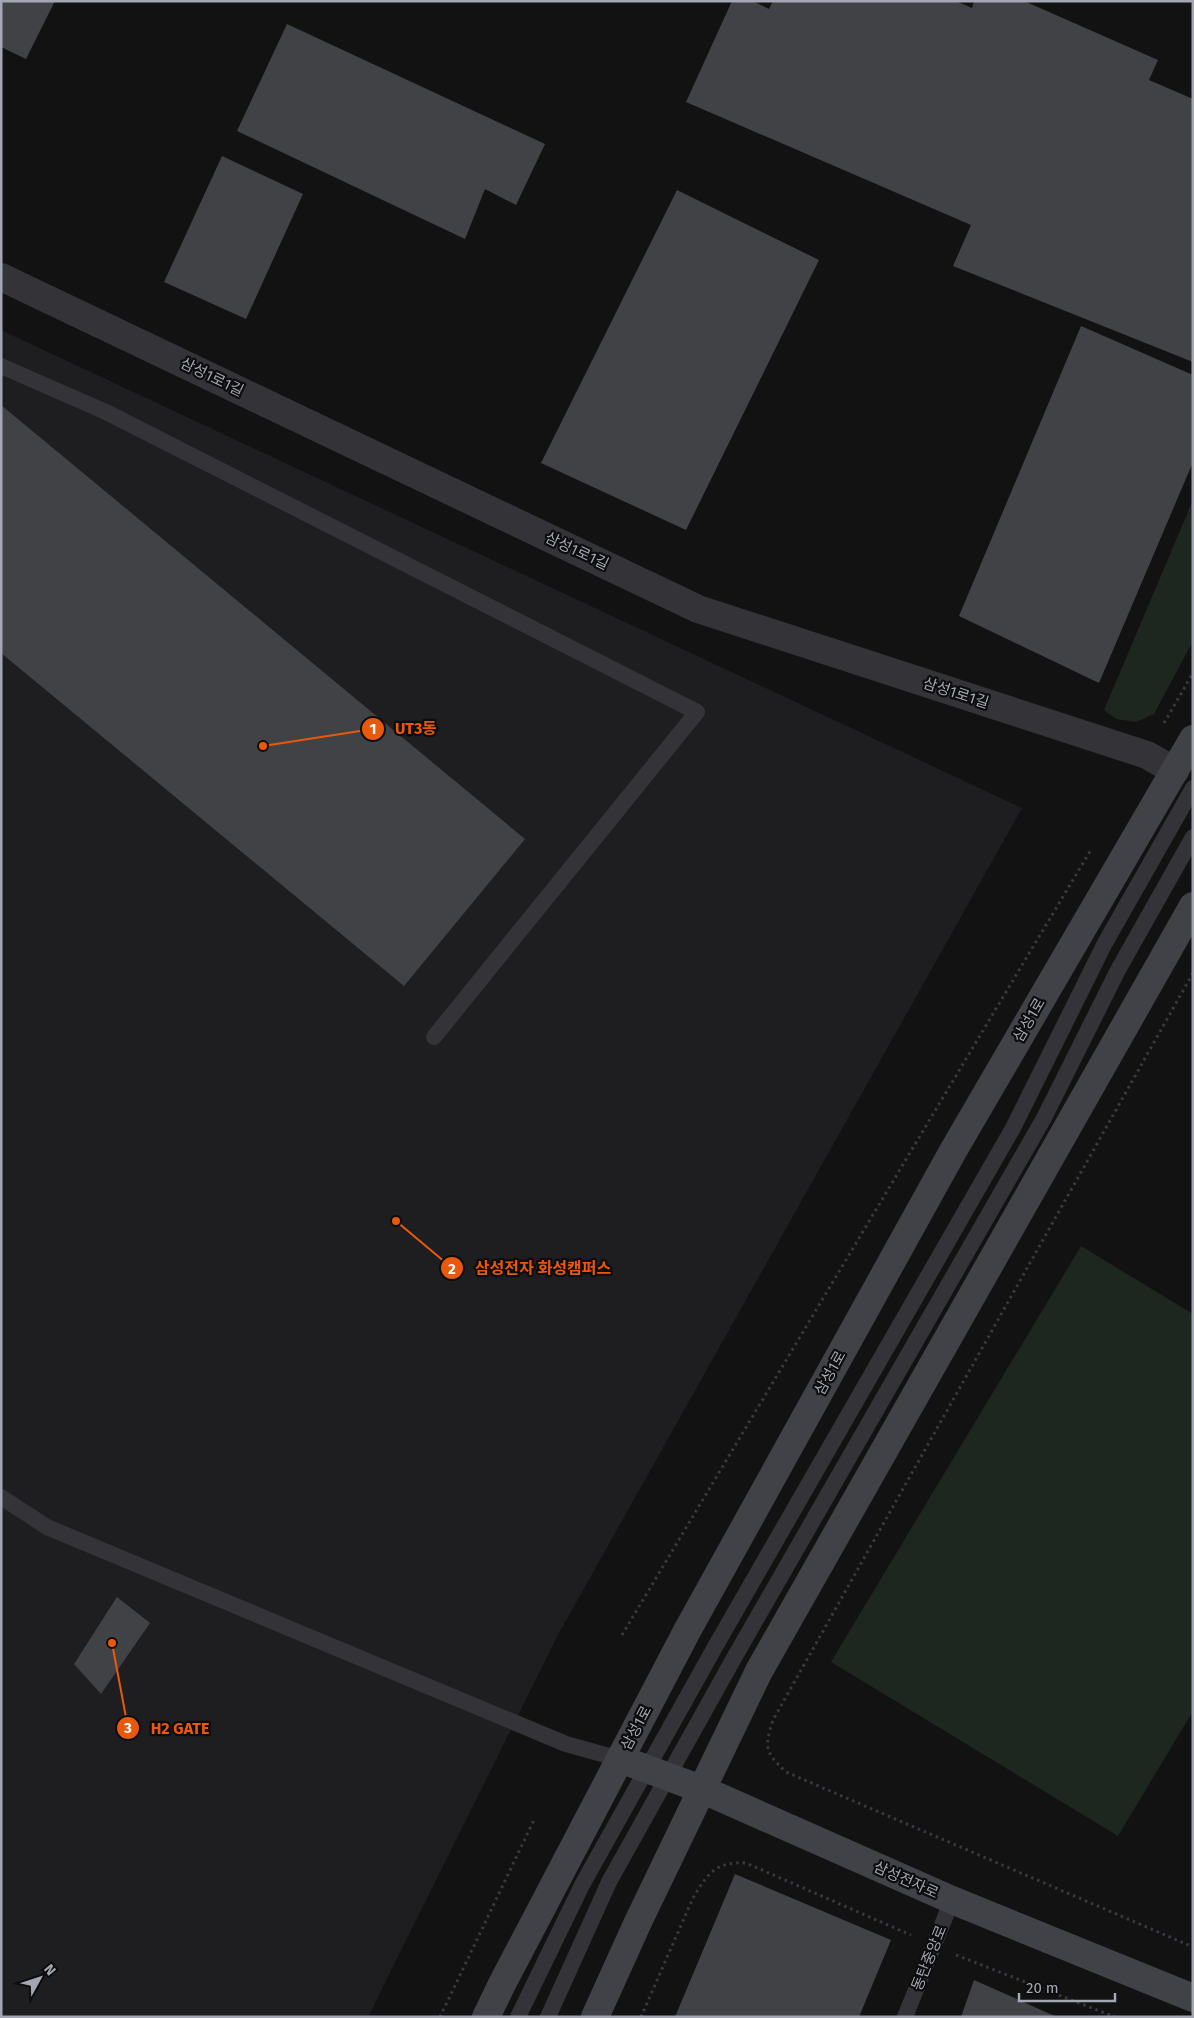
<svg xmlns="http://www.w3.org/2000/svg" width="1194" height="2018" font-family="'Fira Sans','Noto Sans KR',sans-serif">
<rect width="100%" height="100%" fill="#121213"/>
<!-- built -->
<path fill="#1e1e20" d="M1 330 1022 808 559 1633 368 2017H1Z"/>
<!-- green -->
<path fill="#1e2620" d="M1193 500V641L1154 714 1136 722 1116 719 1104 710Z
M1081 1246 1193 1314V1711L1118 1836 831 1662Z"/>
<!-- building -->
<path fill="#414246" d="M1 1H55L26 59 1 47Z
M732 1H753L769 9 773 1H956L972 8 974 1H1024L1158 60 1149 80 1193 99V362L953 266 971 225 686 102Z
M287 24 545 144 516 205 485 189 465 239 237 131Z
M222 156 303 194 246 319 164 282Z
M677 190 819 260 686 530 541 463Z
M1081 326 1193 375V462L1099 683 959 616Z
M1 405 525 839 404 986 1 653Z
M117 1597 150 1623 101 1694 74 1664Z
M735 1874 891 1940 859 2017H675Z
M974 1980 1057 2017H961Z"/>
<g fill="none" stroke-linecap="round" stroke-linejoin="round">
<!-- path -->
<path stroke="#393a3f" stroke-width="3" stroke-dasharray="2.5 4" stroke-linecap="butt" d="M1164 723 1193 673
M1193 973 773 1720C764 1748 765 1752 786 1772L1193 1947
M622 1635 1092 848
M956 1955 1115 2017
M440 2017 534 1820
M641 2017 693 1898C707 1874 716 1861 746 1863L911 1935"/>
<!-- lane -->
<path stroke="#333338" stroke-width="16" d="M1 366 106 412 697 712 434 1037
M1 1497 47 1527 566 1744 620 1759
M518 2017 582 1885 715 1647 1013 1128 1105 943 1193 788
M548 2017 609 1882 734 1658 1044 1118 1118 970 1193 837
M905 2017 952 1900"/>
<!-- street -->
<path stroke="#333338" stroke-width="28" d="M1 277 698 609 1147 755 1175 771"/>
<!-- secondary -->
<path stroke="#414248" stroke-width="28" d="M620 1759 701 1789 952 1900 1193 1998
M486 2017 502 1984 687 1631 953 1151 1193 739
M595 2017 638 1922 759 1671 1193 906"/>
</g>
<g text-anchor="middle" stroke-width="4.5" stroke-linejoin="round" paint-order="stroke">
<!-- street labels -->
<g font-size="15" fill="#a4a7b3" stroke="#0d0d0e">
<text transform="translate(212 377) rotate(26)" y="5">삼성1로1길</text>
<text transform="translate(577 551) rotate(25)" y="5">삼성1로1길</text>
<text transform="translate(956 693) rotate(18)" y="5">삼성1로1길</text>
<text transform="translate(1029 1020) rotate(-60)" y="5">삼성1로</text>
<text transform="translate(830 1373) rotate(-61)" y="5">삼성1로</text>
<text transform="translate(636 1728) rotate(-62)" y="5">삼성1로</text>
<text transform="translate(906 1880) rotate(24)" y="5">삼성전자로</text>
<text transform="translate(929 1958) rotate(-68)" y="5">동탄중앙로</text>
</g>
</g>
<!-- callouts -->
<path fill="none" stroke="#e8590c" stroke-width="2" d="M263 746L373 729M396 1221L452 1268M112 1643L128 1728"/>
<g fill="#e8590c" stroke="#0d0d0e" stroke-width="2">
<circle cx="263" cy="746" r="5"/>
<circle cx="396" cy="1221" r="5"/>
<circle cx="112" cy="1643" r="5"/>
<circle cx="373" cy="729" r="12"/>
<circle cx="452" cy="1268" r="12"/>
<circle cx="128" cy="1728" r="12"/>
</g>
<g font-size="15" text-anchor="middle" font-weight="bold" fill="#fff">
<text x="373" y="734">1</text>
<text x="452" y="1274">2</text>
<text x="128" y="1733">3</text>
</g>
<g font-size="16" text-anchor="middle" font-weight="bold" fill="#e8590c" stroke="#0d0d0e" stroke-width="4.5" stroke-linejoin="round" paint-order="stroke">
<text x="416" y="734">UT3동</text>
<text x="543" y="1274">삼성전자 화성캠퍼스</text>
<text x="180" y="1734">H2 GATE</text>
</g>
<!-- border -->
<rect width="1194" height="2018" fill="none" stroke="#a4a7b3" stroke-width="5"/>
<!-- north arrow -->
<g transform="translate(40 1978) rotate(50)" stroke="#0d0d0e" stroke-width="4" paint-order="stroke">
<path d="M0-4L9 19L0 12L-9 19Z" fill="#a4a7b3"/>
<text y="-8" font-size="14" font-weight="bold" text-anchor="middle" fill="#a4a7b3">N</text>
</g>
<!-- scale -->
<path d="M1019 1993v8h96v-8" fill="none" stroke="#a4a7b3" stroke-width="2.5"/>
<text x="1026" y="1993" font-size="15" fill="#a4a7b3" stroke="#0d0d0e" stroke-width="4" paint-order="stroke">20 m</text>
</svg>
